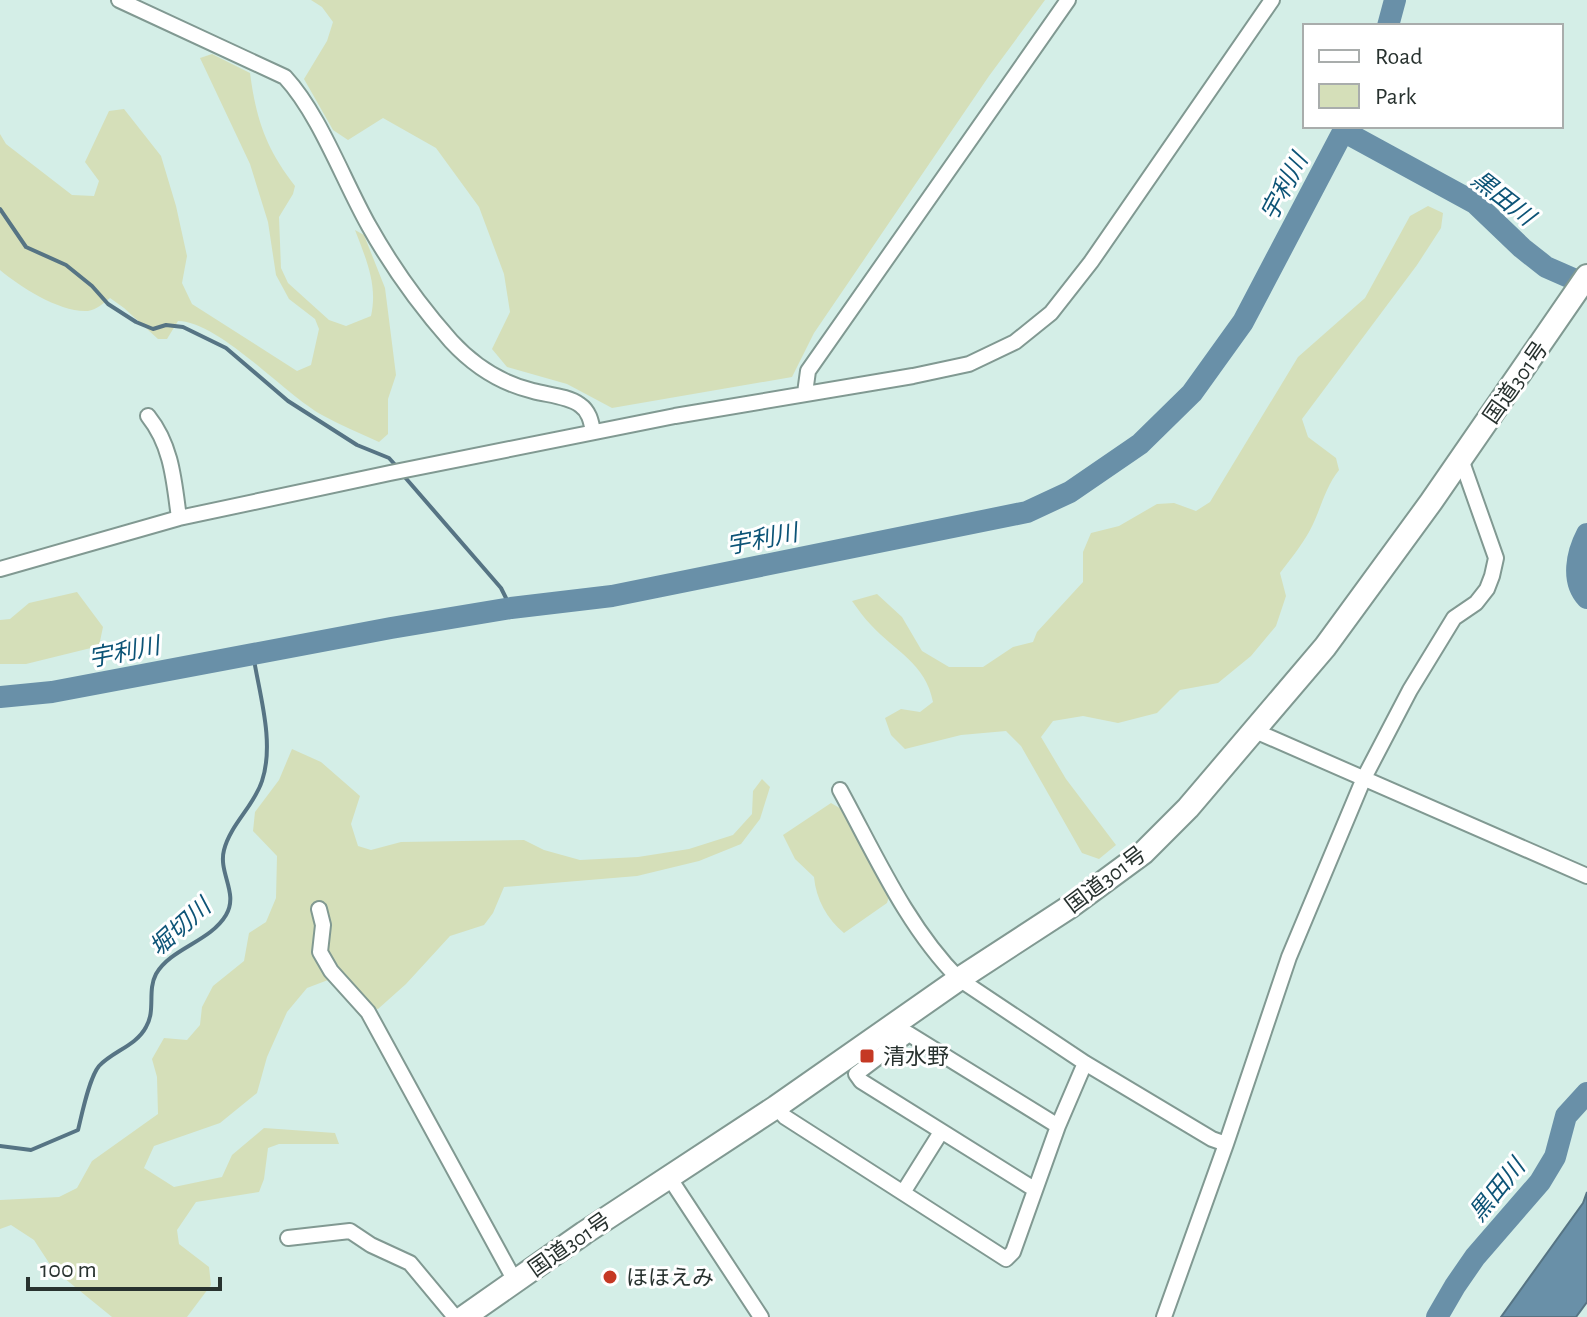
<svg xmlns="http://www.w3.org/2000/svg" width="1587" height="1317" font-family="'Alegreya Sans','Noto Sans JP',sans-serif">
<rect width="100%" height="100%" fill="#d4eee7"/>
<!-- green -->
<path fill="#d5dfb9" d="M311 0H1045L989 76 814 333 792 377 612 408 567 384 507 367 492 349 510 312 504 274 479 207 436 148 383 118 348 140 333 130 304 79 327 41 333 22 322 7Z
M212 54 250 73C256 119 266 149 295 186L293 194 279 217 281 268 288 283 329 320 346 326 371 316C378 285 366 259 355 230L364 235 385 288 396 375 388 399V434L379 442C360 433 340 425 322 415 284 394 220 322 178 321L167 339H158L124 308 110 298C104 303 96 310 88 311 61 313 20 287 0 270V134L6 144 72 195 94 196 99 181 85 162 109 111 124 109 161 156 176 206 187 256 182 283 192 304 297 371 311 365 319 329 315 319 289 299 276 275 268 222 250 164 200 58Z
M1428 206 1443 213 1441 228 1417 265 1302 419 1308 437 1336 458 1339 470C1324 489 1321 510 1309 532 1301 546 1290 560 1280 573L1286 596 1276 626 1251 656 1218 683 1180 690 1157 713 1118 723 1083 716 1053 721 1041 737 1066 779 1116 845 1099 859 1082 853 1021 746 1006 731 961 735 905 749 891 735 885 718 901 709 920 712 933 702C926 664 895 651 871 625 864 618 858 609 852 601L877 594 902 617 922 651 949 667H983L1013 647 1033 642 1037 632 1083 582V552L1091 533 1119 526 1157 504 1174 503 1196 511 1210 502 1298 357 1365 298 1410 216Z
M77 592 103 627 99 646 26 664H0V620L10 619 29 603Z
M292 749 321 762 360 796 351 824 358 846 371 850 401 842 524 840 544 850 580 860 638 857 689 849 733 835 752 814 753 791 762 779 770 787 760 819 741 844 699 861 637 876 504 887 493 913 484 925 450 936 406 984 378 1009 354 1005 328 980 307 988 287 1012 267 1057 257 1093 220 1123 154 1146 144 1168 174 1187 222 1177 232 1155 264 1128 335 1133 339 1144H279L268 1148 264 1179 259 1192 196 1202 177 1230 179 1244 209 1267 211 1285 187 1317H112L53 1269 34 1240 11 1225 0 1229V1200L59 1197 77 1188 92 1161 158 1114 157 1077 152 1059 164 1038 187 1040 200 1025 202 1007 213 986 244 961 249 933 266 922 276 898 277 856 253 831 255 812 279 780Z
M831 803 843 810 889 897 887 903 844 933C827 919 816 899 814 877L795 859 783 835Z"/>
<!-- water -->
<path fill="#6990a8" stroke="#567484" stroke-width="2" d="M1587 1192V1302L1576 1317H1501L1583 1203Z"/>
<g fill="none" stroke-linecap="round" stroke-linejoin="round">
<!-- stream -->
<path stroke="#567484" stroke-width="4" d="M0 209 26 247 66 265 92 286 108 304 136 322 153 329 166 325 183 327 226 348 288 401 357 445 389 458 398 468
M403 475 501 588 511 608
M0 1146 31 1150 78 1130C82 1114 89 1078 99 1066 113 1051 136 1046 146 1027 156 1010 147 991 156 974 171 948 210 942 226 915 239 893 218 873 224 850 230 825 254 806 262 781 275 742 259 693 253 654"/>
<!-- river -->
<path stroke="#6990a8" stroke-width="22" d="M1388 26 1395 0
M1343 131 1475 203 1522 248 1546 267 1587 285
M1587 534C1577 553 1571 581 1587 598
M0 697 52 692 391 628 511 608 612 596 1027 512 1070 492 1140 444 1192 393 1243 322 1346 126
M1437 1317 1455 1286 1475 1257 1540 1182 1555 1157 1566 1116 1587 1093"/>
<!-- minor casing -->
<g stroke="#819992" stroke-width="18">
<path id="minor" d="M119 0 285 77C320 115 343 180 369 226 392 267 420 306 451 341 474 366 500 383 533 391 548 395 568 396 580 405 589 411 591 421 593 431
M805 393 808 371 1068 0
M148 416C172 446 174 481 179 518
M0 569 179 518 390 473 675 416 913 376 969 364 1015 342 1051 313 1091 262 1272 0
M1253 730 1587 876
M840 790C875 854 907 927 959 979L1085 1063 1212 1139 1226 1144
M319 909 323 925 320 952 331 971 368 1012 515 1281
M776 1107 785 1117 1006 1259 1013 1252 1058 1126 1085 1063
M669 1177 761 1317
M1034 1189 861 1081 856 1074 909 1034 1058 1126
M904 1191 941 1132
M288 1238 350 1231 371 1245 410 1263 455 1317
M1164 1317 1226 1144 1289 957 1364 778 1410 690 1454 618 1476 603 1487 589 1492 576 1496 558 1461 459"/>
</g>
<!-- highway casing -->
<g stroke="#819992" stroke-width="26">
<path id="highway" d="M464 1317 584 1233 776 1107 959 979 1071 906 1143 853 1188 808 1325 647 1431 502 1587 276"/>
</g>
<!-- minor -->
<use href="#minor" stroke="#fff" stroke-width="14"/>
<!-- highway -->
<use href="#highway" stroke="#fff" stroke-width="22"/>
</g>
<!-- markers -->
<g fill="#c53924" stroke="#fff" stroke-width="3">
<rect x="859" y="1048" width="16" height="16" rx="4"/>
<circle cx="610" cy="1277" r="8"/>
</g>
<g text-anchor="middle" stroke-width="6" stroke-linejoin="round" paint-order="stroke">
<!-- street labels -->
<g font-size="22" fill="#28322f" stroke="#fff">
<text transform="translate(1515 382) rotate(-55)" y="8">国道301号</text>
<text transform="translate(1105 879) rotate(-37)" y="8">国道301号</text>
<text transform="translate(569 1244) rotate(-35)" y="8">国道301号</text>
</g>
<!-- poi labels -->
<g font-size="22" fill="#28322f" stroke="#fff" text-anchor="start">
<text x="883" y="1064">清水野</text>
<text x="626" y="1285">ほほえみ</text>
</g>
<!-- water labels -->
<g font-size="24" font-style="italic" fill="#0d5477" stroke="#fff">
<text transform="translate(1284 187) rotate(-62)" y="8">宇利川</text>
<text transform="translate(1503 198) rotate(38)" y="8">黒田川</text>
<text transform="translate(762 539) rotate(-11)" y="8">宇利川</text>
<text transform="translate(124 652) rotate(-11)" y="8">宇利川</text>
<text transform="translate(180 927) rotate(-42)" y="8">堀切川</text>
<text transform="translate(1497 1190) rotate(-51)" y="8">黒田川</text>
</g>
</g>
<!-- legend -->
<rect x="1303" y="24" width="260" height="104" fill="#ffffff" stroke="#a9adac" stroke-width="2"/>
<rect x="1319" y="50" width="40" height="12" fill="#ffffff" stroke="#a9adac" stroke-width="2"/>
<text x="1375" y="64" font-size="24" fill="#28322f">Road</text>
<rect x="1319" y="84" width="40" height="24" fill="#d5dfb9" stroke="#a9adac" stroke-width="2"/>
<text x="1375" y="104" font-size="24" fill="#28322f">Park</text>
<!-- scale -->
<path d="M28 1277v12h192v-12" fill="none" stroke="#28322f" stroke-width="4"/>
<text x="40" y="1277" font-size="24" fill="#28322f" stroke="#ffffff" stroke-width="6" paint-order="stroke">100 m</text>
</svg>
